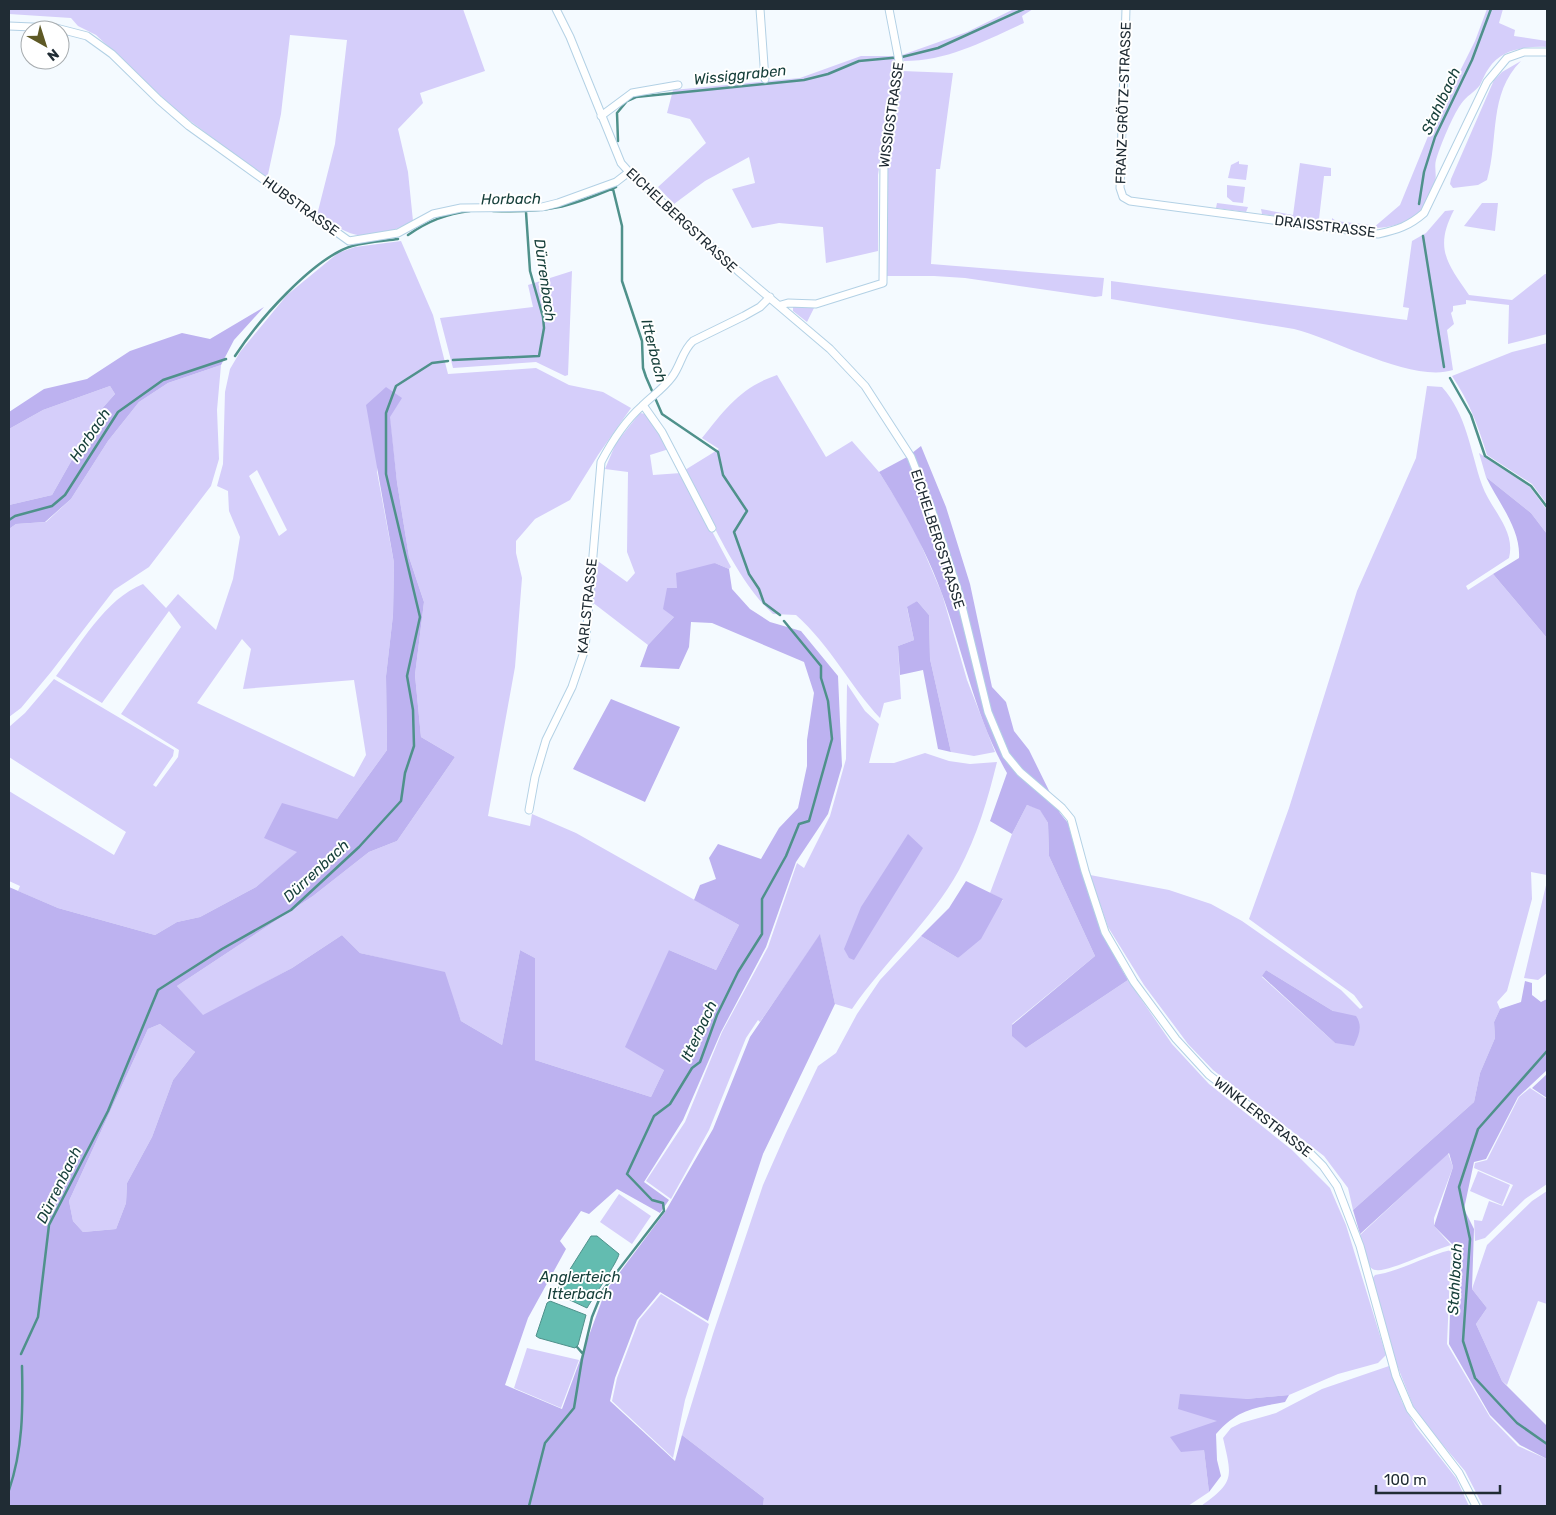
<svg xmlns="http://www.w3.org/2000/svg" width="1556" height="1515" font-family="Rubik,sans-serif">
<rect width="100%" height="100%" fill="#f4faff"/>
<!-- green -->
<path fill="#d5cefa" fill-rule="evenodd" d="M9 9H463L485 71 420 93 423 103 398 129 408 172 413 221C370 243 357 241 317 215L335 144 347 40 290 35 281 114 267 179 177 111 96 35 78 26 71 18 9 14Z
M1014 9H1033L1022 16 1024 23C984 41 948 61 904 61L902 55 967 32Z
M1487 9H1503L1499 23 1515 30 1514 36 1547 41V47C1526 46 1501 49 1489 68 1485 73 1483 79 1480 85 1475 92 1466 96 1461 104 1452 117 1441 144 1436 160 1434 167 1437 175 1435 182 1421 234 1378 230 1335 226L1332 223V218L1336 221 1370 225 1373 228 1400 205 1431 129 1475 41Z
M861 56H896L878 175V251L826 263 823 227 779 223 752 228 732 189 755 183 749 157 705 181 674 204 658 187 706 143 690 119 667 113 673 90 800 78Z
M1521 61C1488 94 1499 139 1487 180L1478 185 1453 188 1450 184 1451 179 1494 80 1502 72Z
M902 71 953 73 940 169H936L931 264 1104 278 1102 296 1095 297 965 278 934 276H886V165Z
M1239 161V164L1248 165 1246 180 1228 178 1231 165Z
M1300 163 1331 168V176H1324L1319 219 1324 220 1319 223 1262 214 1261 209 1293 215Z
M1227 185 1245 187 1243 203 1233 202 1227 197Z
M1217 203 1248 207 1246 212 1216 208Z
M1482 203H1498L1495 231 1464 226Z
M1454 210C1434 248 1447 263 1469 295L1512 300 1545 274H1547V334L1508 344 1509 305 1466 300V304L1453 306V311L1451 313 1454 324 1447 330 1453 370C1413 383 1337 340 1294 329L1111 299V281L1407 320 1409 308 1403 307 1412 241 1426 233 1445 211Z
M401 241 433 315 448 374 536 368 569 385 603 392 631 408 598 455 570 500 535 519 516 541V553L522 578 515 667 488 816 530 826 532 814 576 833 739 925 716 970 669 950 664 1070 651 1097 535 1060V958L520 950 502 1045 461 1021 444 973 360 953 342 935 292 968 203 1016 177 986 313 896 369 852 397 841 455 757 421 737 415 675 424 602 409 557 397 482 386 387 377 472 394 563 393 615 386 676 387 750 337 819 256 887 200 917 177 922 155 935 58 908 18 891 20 886 9 881V791L114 855 126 832 9 757V727L25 713 54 679 174 750 173 756 153 785 156 787 178 757 179 750 121 714 181 627 169 611 102 703 56 676C80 645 105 599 143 584L166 608 178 594 216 630 233 579 240 537 229 511 228 491 217 486 223 464 225 392 230 369 240 352 287 295 338 253 355 247ZM257 470 287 530 279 536 249 476ZM242 639 251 649 243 689 354 680 366 755 354 777 197 703Z
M572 271 568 375 565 376 536 362 453 368 440 318 533 307 528 285Z
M796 306 814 308 807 322 793 311V307Z
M1547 343V504L1532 484 1487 455C1478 426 1469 401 1452 376L1512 352Z
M221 365 217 410 219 459 211 486 149 567 114 590 51 672 21 708 9 717V529L16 524 46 522 71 499 108 441 139 402 168 383Z
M777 375 826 457 852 441 879 472 913 526 942 594 967 680 995 752 974 756 951 752 930 659 929 615 917 601 907 608 914 640 898 646 901 699 884 703 880 718C850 686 830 645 796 615L773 614C738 583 708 513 685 470L719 449 702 438C725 409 741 387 777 375Z
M110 386 115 394 99 412 52 495 9 505V429L43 410Z
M1427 386 1442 387C1467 415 1470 450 1482 485 1491 510 1516 530 1509 558L1466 586 1468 590 1493 574 1547 638V875L1531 872 1532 899 1507 991 1497 1002 1500 1009 1494 1022 1495 1038 1480 1073 1474 1102 1353 1210 1348 1188 1324 1156 1213 1070 1188 1044 1144 985 1108 927 1090 875 1169 890 1211 904 1242 921 1341 990 1360 1009 1363 1007 1354 995 1249 919 1289 808 1357 591 1416 458ZM1266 970 1333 1011 1335 1043 1262 977Z
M640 413 646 414 669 449 650 455 653 475 681 473 731 567 729 569 715 563 677 588 674 617 648 645 592 602 595 559 627 582 635 573 627 552 628 472 605 469 616 443Z
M1479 453 1530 487 1547 510V534L1531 513 1486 477Z
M847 684 865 711 879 724 869 763H894L925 753 949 761 970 764 997 762C988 799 977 836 959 870 931 921 885 961 852 1009L835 1004 820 935 760 1022 758 1020 746 1038 709 1130 671 1199 646 1181 685 1122 722 1032 768 947 797 863 804 868 830 816 846 759Z
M1027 805 1040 809 1048 823 1049 856 1095 956 1012 1024 1026 1048 1128 980 1172 1044 1209 1084 1292 1150 1330 1188 1346 1225 1386 1355 1378 1363 1338 1374 1289 1395 1246 1399 1218 1421 1204 1450 1209 1492 1188 1506H763L764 1498 682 1435 713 1334 763 1185 786 1133 818 1066 836 1053 857 1014 880 980 921 936 958 958 1003 900 990 893 1012 834Z
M1547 881V973L1538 980 1524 978Z
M160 1024 195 1052 173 1080 152 1137 127 1183 126 1203 116 1229 83 1232 73 1221 69 1201 148 1029Z
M1530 1088 1547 1099V1184L1525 1199 1485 1238 1475 1241 1474 1220 1482 1221 1489 1201 1503 1206 1513 1185 1474 1168 1475 1163 1487 1160 1519 1097Z
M1448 1153 1453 1167 1434 1218V1226L1451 1245C1435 1249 1387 1273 1376 1270 1373 1270 1371 1268 1369 1266L1360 1235Z
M1478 1171 1510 1185 1502 1205 1470 1191Z
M1547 1191V1304L1538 1301 1507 1385 1502 1381 1476 1324 1487 1308 1472 1289 1487 1245 1532 1201Z
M619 1194 651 1216 632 1244 600 1222Z
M1451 1250 1447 1344 1490 1417 1518 1446 1547 1459V1506H1483L1465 1471 1431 1431 1414 1408 1395 1360 1372 1279 1375 1275C1401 1271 1425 1256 1451 1250Z
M661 1294 709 1324 685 1400 673 1458 612 1401 617 1378 639 1320Z
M527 1348 579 1360 561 1408 514 1388Z
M1389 1366 1402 1402 1416 1427 1456 1478 1469 1506H1201C1235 1482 1232 1477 1223 1438L1231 1428 1241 1423 1276 1413 1322 1389Z"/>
<!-- forest -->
<path fill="#bdb2f0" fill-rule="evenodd" d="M264 307 234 340 221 365 168 383 139 402 108 441 71 499 45 522 16 524 9 529V505L52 495 99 412 115 394 110 386 43 410 9 429V412L44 389 87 379 130 351 182 333 210 339Z
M386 387 402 398 390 417 397 482 409 557 424 602 415 675 421 737 455 757 397 841 369 852 313 896 177 986 203 1015 292 968 342 935 360 953 445 972 461 1021 502 1045 520 950 535 958V1060L651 1097 664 1070 625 1047 669 950 716 970 739 925 694 900 700 885 716 879 709 858 718 844 761 859 779 828 798 808 807 766V740L814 693 804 662 712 623 691 622 689 647 679 669 640 667 648 645 674 617 663 609 667 588H677L676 573 715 563 729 569 732 589 750 609 770 622 801 631 838 676 842 766 828 814 796 862 766 947 721 1032 683 1120 644 1182 669 1200 660 1213 617 1189 589 1214 581 1211 560 1241 566 1249 528 1318 505 1385 562 1409 605 1292 665 1212 713 1129 750 1037 820 934 835 1004 763 1154 708 1321 660 1292 637 1320 615 1378 610 1401 675 1461 682 1435 764 1498 763 1506H9V887L58 908 155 935 177 922 200 917 256 887 297 852 264 838 282 803 337 819 387 750 386 676 393 615 394 563 366 405ZM160 1024 195 1052 173 1080 152 1137 127 1183 126 1203 116 1229 83 1232 73 1221 69 1201 148 1029Z
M921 446 946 507 970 584 992 687 1006 702 1014 731 1029 750 1060 813 1068 823C1083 879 1098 930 1128 980L1026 1048 1012 1036V1025L1095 956 1049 856 1048 823 1040 810 1027 805 1012 834 990 821 1007 773C975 717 964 654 942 594 926 550 904 511 879 472L907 457Z
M1486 477 1531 513 1547 534V638L1493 574 1519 558C1521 529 1498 502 1486 477Z
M917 601 929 615 930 659 951 752 938 749 923 670 900 675 898 646 914 640 907 607Z
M611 699 680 727 645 802 573 769Z
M908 834 923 848 854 960 849 958 844 949 861 907Z
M966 881 1003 899 981 939 958 958 921 936 949 908Z
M1266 970 1333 1011 1356 1016C1363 1026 1359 1035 1354 1046L1335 1043 1262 976Z
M1525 981 1532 983V995L1541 1002 1547 999V1070L1518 1097 1486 1159 1474 1162 1464 1209 1474 1229 1472 1289 1487 1308 1476 1324 1502 1381 1547 1426V1459L1520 1445 1490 1415 1449 1344 1452 1244 1434 1226 1453 1167 1449 1153 1360 1234 1353 1210 1474 1102 1480 1073 1495 1038 1494 1022 1500 1009 1521 1002Z
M1547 1074V1098L1532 1088Z
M1180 1394 1246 1399 1289 1395 1285 1402C1254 1408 1238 1409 1216 1434L1217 1460 1221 1476 1209 1492 1204 1450 1181 1452 1170 1437 1217 1421 1178 1409Z"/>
<!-- water -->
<path fill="#63bcb0" stroke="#4f918b" d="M591 1236H597L619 1254C618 1261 593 1298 587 1308L555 1293Z
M550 1301 586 1315 578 1345 575 1348 539 1338 536 1336 547 1303Z"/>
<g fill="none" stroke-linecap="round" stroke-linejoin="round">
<!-- stream -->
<path stroke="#4f918b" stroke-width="2.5" d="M618 141 617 113 627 101 636 97 804 80 828 74 859 61 902 57 938 48 1024 9
M613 189 622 226V281L642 341 643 368 646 377 662 414 718 452 723 475 747 511 734 532 749 574 759 589 764 603 780 615
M1419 204 1424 172 1435 137 1472 60 1491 9
M493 211C546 213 567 208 616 187
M408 235C428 221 446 214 470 211
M1423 236 1444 367
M235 356C257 322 313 258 352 246 366 242 383 241 398 239
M453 360 539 356 544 328 543 317 530 271 526 212
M1450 378 1471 415 1485 456 1531 486 1547 507
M9 520 15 516 52 506 65 495 118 412 163 380 226 359
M1547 1051 1478 1129 1459 1187 1470 1239 1463 1341 1475 1378 1517 1423 1547 1444
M577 1347 583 1354
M21 1354 38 1317 49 1225 108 1111 158 990 222 949 291 910 359 847 401 801 405 773 414 746 413 710 407 676 420 617 386 474V413L396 386 432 363 448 361
M9 1490C23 1449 23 1409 22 1366
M529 1506 545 1443 574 1408 582 1359 592 1317 603 1290 664 1211 663 1203 652 1200 627 1174 654 1116 670 1104 692 1068 700 1062 717 1015 738 972 762 934V899L786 856 799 824 809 821 832 739 828 701 821 678V666L784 621"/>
<!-- minor casing -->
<g stroke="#b3d1e5" stroke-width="9">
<path id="minor" d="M556 9 570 37 621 163 629 172 738 271 830 349 865 386 911 457 931 508 959 594 988 712 1006 755 1020 772 1062 808 1071 819 1085 871 1105 932 1134 982 1176 1039 1209 1075 1308 1151 1323 1166 1337 1186 1360 1246 1396 1376 1410 1409 1459 1473 1476 1506
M760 9 765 79
M1126 9 1120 188 1123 197 1130 201 1378 234C1397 230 1409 226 1424 213L1487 82 1507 58 1524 52H1547
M9 26 56 28 87 36 112 54 159 100 189 126 349 241 398 233 433 214 461 208 542 207 558 203 616 182 629 172
M601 116 632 93 678 85
M781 305 788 303 816 304 883 283 884 163 900 66 889 9
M643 405 662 432 712 528
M529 810 535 777 546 740 572 687 585 649 601 462C611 443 625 421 642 406 652 396 663 389 672 377 681 365 682 351 693 341L744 316 760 307 770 297"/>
</g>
<!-- minor -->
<use href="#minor" stroke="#fff" stroke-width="7"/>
</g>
<g text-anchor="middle" stroke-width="4" stroke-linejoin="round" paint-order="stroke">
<!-- street labels -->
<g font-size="14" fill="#202c34" stroke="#fff">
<text transform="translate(1123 103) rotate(-88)" y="5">FRANZ-GRÖTZ-STRASSE</text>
<text transform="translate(891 115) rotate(-82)" y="5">WISSIGSTRASSE</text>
<text transform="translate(301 206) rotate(36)" y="5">HUBSTRASSE</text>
<text transform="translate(682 220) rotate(43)" y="5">EICHELBERGSTRASSE</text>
<text transform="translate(1325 226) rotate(7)" y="5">DRAISSTRASSE</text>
<text transform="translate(938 539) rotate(72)" y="5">EICHELBERGSTRASSE</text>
<text transform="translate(587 606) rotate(-84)" y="5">KARLSTRASSE</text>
<text transform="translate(1263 1117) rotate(38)" y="5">WINKLERSTRASSE</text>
</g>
<!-- water labels -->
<g font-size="15" font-style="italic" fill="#153e39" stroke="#fff">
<text transform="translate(740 75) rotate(-6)" y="5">Wissiggraben</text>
<text transform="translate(1441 101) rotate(-65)" y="5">Stahlbach</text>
<text transform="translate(511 199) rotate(-1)" y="5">Horbach</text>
<text transform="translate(545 280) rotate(82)" y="5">Dürrenbach</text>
<text transform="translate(654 351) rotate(76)" y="5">Itterbach</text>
<text transform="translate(90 435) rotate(-56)" y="5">Horbach</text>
<text transform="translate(316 871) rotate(-43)" y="5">Dürrenbach</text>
<text transform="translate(699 1031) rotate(-65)" y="5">Itterbach</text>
<text transform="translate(59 1185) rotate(-64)" y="5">Dürrenbach</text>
<text x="580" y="1282">Anglerteich<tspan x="580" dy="17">Itterbach</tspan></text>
<text transform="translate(1455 1279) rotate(-87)" y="5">Stahlbach</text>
</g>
</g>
<!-- border -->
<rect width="1556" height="1515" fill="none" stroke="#202c34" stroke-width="20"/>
<!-- north arrow -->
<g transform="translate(45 45) rotate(141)"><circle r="24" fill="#ffffff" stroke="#a6abae"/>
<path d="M0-4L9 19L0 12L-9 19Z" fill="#5e5925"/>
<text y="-8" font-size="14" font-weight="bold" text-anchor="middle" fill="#202c34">N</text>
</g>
<!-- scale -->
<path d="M1376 1485v8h124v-8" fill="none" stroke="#202c34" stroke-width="2.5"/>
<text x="1384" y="1485" font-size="15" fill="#202c34" stroke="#ffffff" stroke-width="4" paint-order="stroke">100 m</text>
</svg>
